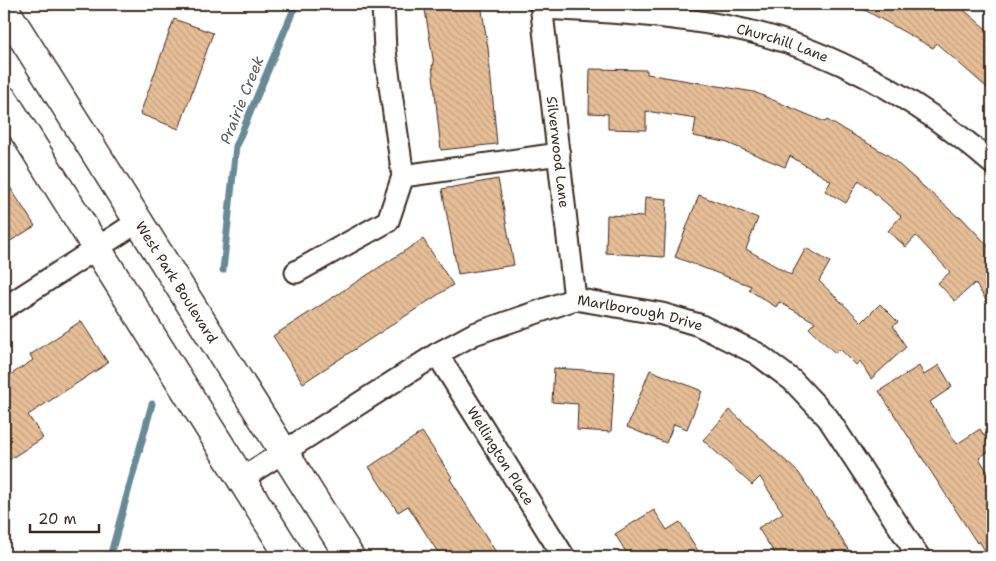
<svg xmlns="http://www.w3.org/2000/svg" width="996" height="561" font-family="'Shantell Sans',sans-serif">
<defs>
<pattern id="building-back-hatch" width="6" height="6" patternUnits="userSpaceOnUse" patternTransform="scale(1.25)"><rect width="6" height="6" fill="#e6be97"/><path d="M-1 5l2 2M0 0l6 6M5-1l2 2" fill="none" stroke="#c6a382"/></pattern>
</defs>
<rect width="100%" height="100%" fill="#fff"/>
<filter id="ink" filterUnits="userSpaceOnUse"><feTurbulence type="fractalNoise" baseFrequency=".02" numOctaves="2"/><feDisplacementMap in="SourceGraphic" scale="10" xChannelSelector="R" yChannelSelector="G"/><feConvolveMatrix kernelMatrix="1 2 1 2 8 2 1 2 1" color-interpolation-filters="sRGB"/></filter>
<g filter="url(#ink)">
<g fill="none" stroke-linecap="round" stroke-linejoin="round">
<!-- stream -->
<path stroke="#678a95" stroke-width="7" d="M223 270 236 146 296 4
M110 557 152 404"/>
</g>
<!-- building -->
<path fill="url(#building-back-hatch)" stroke="#3b2a1e" d="M424 4H481L488 48 497 144 441 150 432 65H434Z
M854 4H957L992 34V92L936 43 933 48Z
M174 19 213 33 179 129 140 114Z
M590 69 647 70V74L754 92 825 122 827 120 888 155 958 217 960 216 992 250V309L975 283 955 301 938 283 950 272 916 236 906 247 888 231 901 216 859 180 846 203 825 191 831 181 790 156 785 167 725 142 693 136 696 119 646 111V130L608 129V114L589 113Z
M4 178 35 226 4 245Z
M498 179 514 265 458 274 442 189Z
M699 195 758 218 746 249 791 275 806 248 830 262 819 281 862 322 880 304 898 322 893 326 906 347 871 379 860 361 856 365 840 349 835 353 809 328 815 322 779 302 776 307 749 290 751 286 675 257Z
M645 197 667 199 664 257 606 253 607 215 644 217Z
M423 239 453 285 303 383 273 336Z
M81 321 108 363 28 415 43 438 4 463V379L33 360 30 355Z
M939 365 952 387 930 402 957 444 980 429 992 447V449L979 458 992 479V557H989L979 541 977 543 879 391 919 366 924 375Z
M554 368 615 372 611 432 577 430 578 404 552 402Z
M650 370 702 391 687 429 674 424 666 443 627 427Z
M730 410 799 473 853 557H777L758 528 783 513 760 477 752 485 703 440Z
M422 432 452 477 450 479 499 557H441L408 506 398 512 369 467Z
M654 510 667 530 680 522 702 557H629L615 534Z"/>
<g fill="none" stroke-linecap="round" stroke-linejoin="round">
<!-- street casing -->
<g stroke="#3b2a1e" stroke-width="25">
<g id="street">
<path id="s1" d="M541 4 575 299"/>
<path id="s2" d="M542 8C605 11 668 15 730 27 827 46 918 99 992 163"/>
<path d="M403 176 559 154"/>
<path d="M296 272 388 221 403 176 385 51 383 4"/>
<path d="M4 308 139 221"/>
<path id="s3" d="M437 354 564 557"/>
<path id="s4" d="M241 479 437 354 474 334 575 299 662 314 699 325 756 353 792 380 828 418 919 557"/>
</g>
</g>
<!-- secondary casing -->
<g stroke="#3b2a1e" stroke-width="31">
<g id="secondary">
<path id="s5" d="M4 8 350 557"/>
<path d="M4 100 290 557"/>
</g>
</g>
<!-- street -->
<use href="#street" stroke="#fff" stroke-width="21"/>
<!-- secondary -->
<use href="#secondary" stroke="#fff" stroke-width="28"/>
</g>
</g>
<g text-anchor="middle" stroke-width="4.5" stroke-linejoin="round" paint-order="stroke">
<!-- street labels -->
<g font-size="14" fill="#3b2a1e" stroke="#fff">
<text dy="5" stroke="none"><textPath href="#s2" startOffset="244">Churchill Lane</textPath></text>
<text dy="5" stroke="none"><textPath href="#s1" startOffset="149">Silverwood Lane</textPath></text>
<text dy="5" stroke="none"><textPath href="#s5" startOffset="324">West Park Boulevard</textPath></text>
<text dy="5" stroke="none"><textPath href="#s4" startOffset="448">Marlborough Drive</textPath></text>
<text dy="5" stroke="none"><textPath href="#s3" startOffset="120">Wellington Place</textPath></text>
</g>
<!-- water labels -->
<g font-size="15" font-style="italic" fill="#515a5a" stroke="#fff">
<text transform="translate(242 100) rotate(-68)" y="5">Prairie Creek</text>
</g>
</g>
<!-- margin -->
<rect width="996" height="561" fill="none" stroke="#fff" stroke-width="20"/>
<rect x="10" y="10" width="976" height="541" fill="none" stroke="#3b2a1e" stroke-width="2" filter="url(#ink)"/>
<!-- scale -->
<path d="M30 524v8h69v-8" fill="none" stroke="#3b2a1e" stroke-width="2.5"/>
<text x="38" y="524" font-size="15" fill="#3b2a1e" stroke="#ffffff" stroke-width="4" paint-order="stroke">20 m</text>
</svg>
